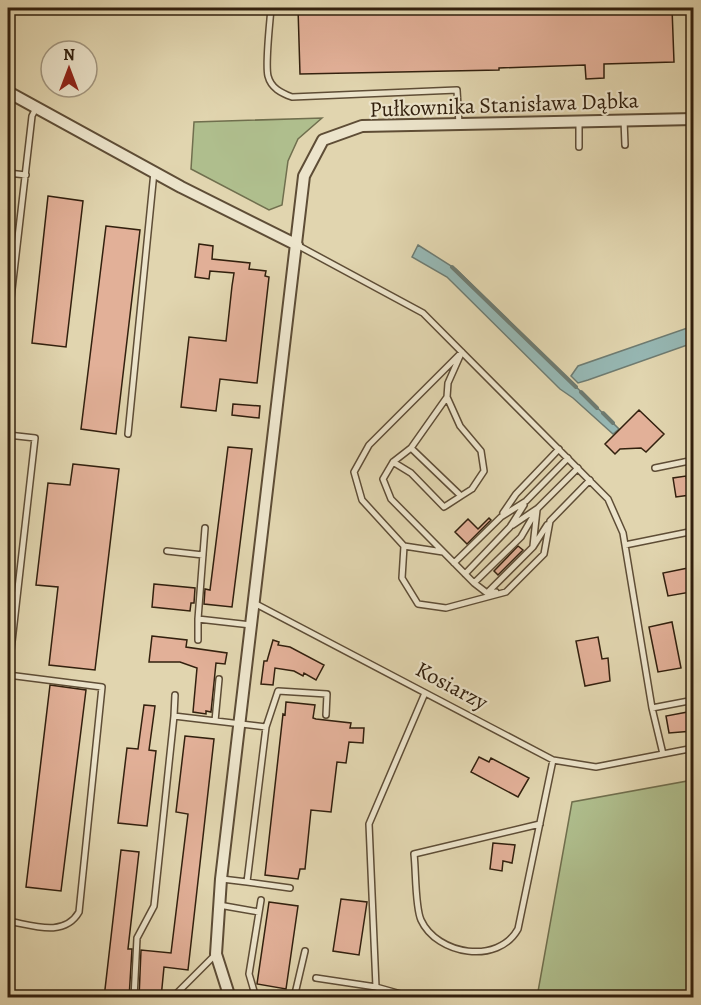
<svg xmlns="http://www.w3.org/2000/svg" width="701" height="1005" font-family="Alegreya,serif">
<rect width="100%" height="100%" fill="#e1d5af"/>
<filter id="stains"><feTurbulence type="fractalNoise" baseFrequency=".00333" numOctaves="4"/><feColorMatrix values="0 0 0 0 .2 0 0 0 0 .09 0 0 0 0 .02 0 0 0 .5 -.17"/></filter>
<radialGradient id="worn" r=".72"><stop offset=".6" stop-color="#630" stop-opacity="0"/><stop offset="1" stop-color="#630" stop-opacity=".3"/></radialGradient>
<!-- green -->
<path fill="#afbe8d" stroke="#706f4e" stroke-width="1.5" d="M322 118 298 139 288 161 282 205 269 210 191 169 194 122Z
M693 780V997H537L572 802Z"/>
<!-- water -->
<path fill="#96b7b3" stroke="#6e7b71" stroke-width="1.5" d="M418 245 456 269 619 429 613 434 573 398 560 389 447 277 412 257Z
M693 326V343L588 380 578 383 571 376 578 366Z"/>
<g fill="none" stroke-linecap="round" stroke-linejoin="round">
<!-- stream -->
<path stroke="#6e7b71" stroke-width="4" d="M452 267 576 387
M581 392 597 408
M603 413 613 423"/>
</g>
<!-- building -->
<path fill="#e2b098" stroke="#32200e" stroke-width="1.5" d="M298 8H672L674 62 604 64V78L586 79 585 65 499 68V70L300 74Z
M48 196 83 201 66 347 32 343Z
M106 226 140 230 116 434 81 429Z
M199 244 213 246 212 259 250 263 249 269 266 271 265 276 269 277 257 383 220 379 216 411 181 407 189 337 226 341 232 286 234 273 210 271 209 279 195 277Z
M233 404 260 406 259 418 232 415Z
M639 410 664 434 646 452 641 448 620 449 615 454 605 444Z
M228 447 252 449 232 607 204 604 205 589 210 590Z
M73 464 119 469 95 670 49 665 58 587 36 585 48 483 70 485Z
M686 476 690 495 676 497 673 478Z
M489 518 491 520 467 544 455 532 468 519 478 529Z
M518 546 523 550 498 575 494 571Z
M693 567V586H690L691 592 668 596 663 573Z
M154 584 195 588 194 603H191L190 611 152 607Z
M672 622 681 668 658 672 649 627Z
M152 636 187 640 186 647 227 653 225 664 216 663 211 712 206 711V714L193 712 197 668 180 662H149Z
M598 637 602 659 608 658 610 681 585 686 576 641Z
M273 640 279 642 278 645 290 647 324 665 316 680 304 673 303 676 294 671 275 668 273 685 261 684 264 661H267Z
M50 685 86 690 61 891 26 887Z
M286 702 315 705 313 718 316 719 351 723 350 728H364L363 743 349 742 346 763 337 762 331 812 311 810 305 869H300L298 879 265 875 283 714 285 715Z
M144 705 155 706 149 750 156 751 147 826 118 823 127 748 138 749Z
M693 711V731L669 733 666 716Z
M185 736 214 739 188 970 164 967 161 998H139L141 950 171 953 188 814 176 812Z
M479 757 489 762 491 758 529 778 518 797 471 772Z
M493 843 515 845 512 863 503 861 502 871 490 869Z
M121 850 139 852 128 949H132L129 998H104Z
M341 899 367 902 359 955 333 951Z
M269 902 298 906 286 989 257 984Z"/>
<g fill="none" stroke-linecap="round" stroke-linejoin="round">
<!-- lane casing -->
<g stroke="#5e4d36" stroke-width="8">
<path id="lane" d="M271 8C270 22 265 64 268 76 271 88 281 93 292 97L457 90 459 124
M624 120 625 145
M579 121V147
M8 173 26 175
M297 245 423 313 608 499 623 533 652 708 694 700
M11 298 32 116 36 108
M462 352 369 445 354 472 362 500 404 546 402 578 418 604 446 608 506 592 544 554 550 521 590 480
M460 356 448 383 447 397 460 426 481 451 484 471 472 489 461 496 411 448 393 462 383 479 391 499 474 583 487 593 496 592
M128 434 154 172
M8 435 35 438 8 677
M411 448 447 397
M393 462 411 473 444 507 461 496
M655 468 694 460
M503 513 516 494 559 449
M513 525 538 508 578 468
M205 528 198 619 251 625
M625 545 694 531
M404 546 443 552
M533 546 537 510
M167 551 203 555
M454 563 501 517 526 501 568 458
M465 574 510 527 524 505
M474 583 521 537 538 508
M487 593 533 547 547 525
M254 603 553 760 596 767 663 754
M198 619V640
M652 708 663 754 694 748
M174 716 175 695
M215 721 219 679
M266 727 247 882 290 888
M540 824 414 854C416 870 415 907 421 920 437 955 498 965 518 929L553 760
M222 879 247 882
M219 905 259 912
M8 921C32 925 64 938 79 912L102 687 8 675
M316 978 376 987
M134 998 137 938 154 906 174 716 266 727 278 691 327 694 326 715
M172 998 216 954
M256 998 249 974 261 900
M294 998 305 951
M415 998 376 987 369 824 425 693"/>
</g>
<!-- street casing -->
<g stroke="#5e4d36" stroke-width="14">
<path id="street" d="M8 92 181 187 297 245
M230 998 216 954 221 879 304 176 323 140 362 126 694 119"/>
</g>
<!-- lane -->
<use href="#lane" stroke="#ece4cb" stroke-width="5"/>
<!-- street -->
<use href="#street" stroke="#ece4cb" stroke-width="10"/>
</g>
<g text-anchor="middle" stroke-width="4.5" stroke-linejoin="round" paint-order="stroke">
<!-- street labels -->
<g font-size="22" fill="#32200e" stroke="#ece4cb">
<text transform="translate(504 104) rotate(-2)" y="8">Pułkownika Stanisława Dąbka</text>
<text transform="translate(452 685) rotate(28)" y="8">Kosiarzy</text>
</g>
</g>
<!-- margin -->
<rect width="701" height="1005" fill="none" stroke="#e1d5af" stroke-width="30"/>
<rect x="9" y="9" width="683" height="987" fill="none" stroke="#32200e" stroke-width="3"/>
<rect x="15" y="15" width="671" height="975" fill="none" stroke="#32200e" stroke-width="1.5"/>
<!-- north arrow -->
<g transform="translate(69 69)"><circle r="28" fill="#ece4cb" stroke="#a2967f" stroke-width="1.5"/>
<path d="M0-4.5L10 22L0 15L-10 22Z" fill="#8f2418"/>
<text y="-9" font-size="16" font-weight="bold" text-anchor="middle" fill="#32200e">N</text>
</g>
<rect width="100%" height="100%" filter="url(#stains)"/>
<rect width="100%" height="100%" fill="url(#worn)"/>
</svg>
